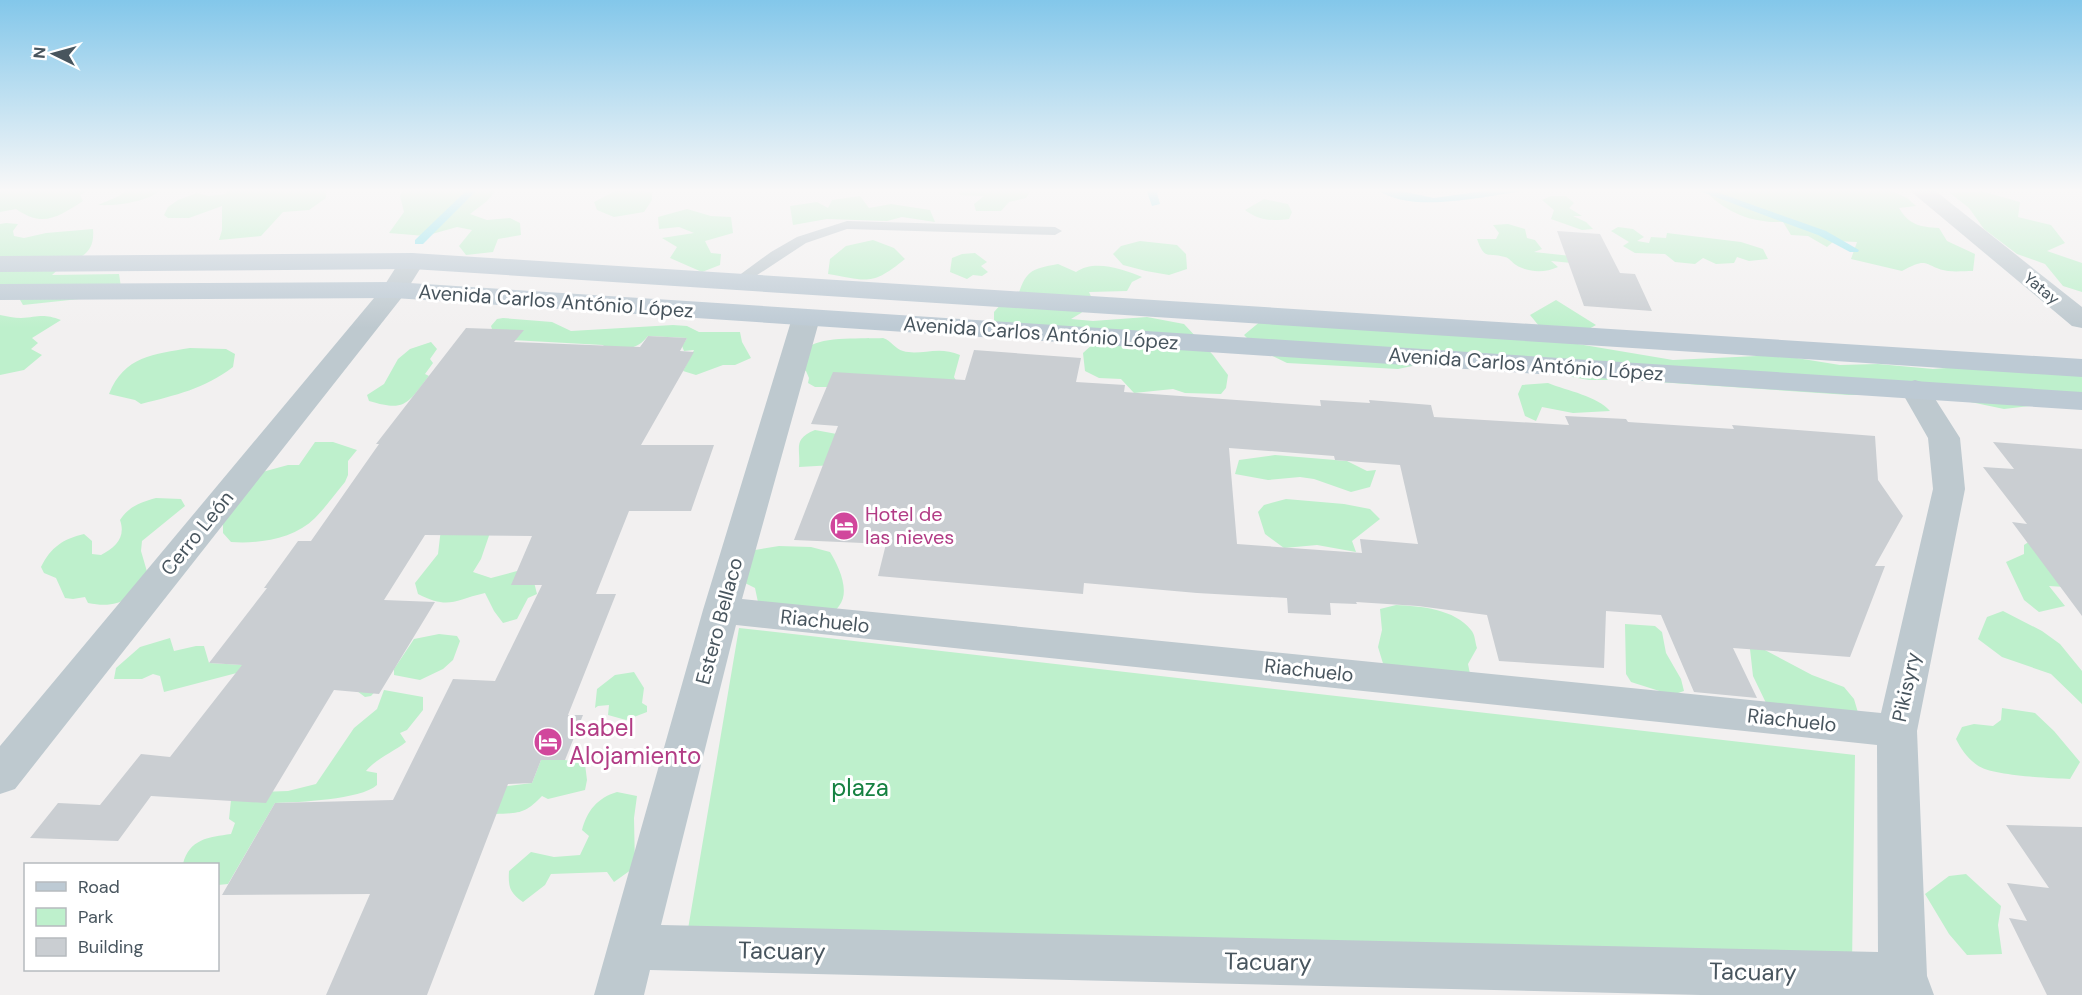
<svg xmlns="http://www.w3.org/2000/svg" width="2082" height="995" font-family="'DM Sans',sans-serif">
<rect width="100%" height="100%" fill="#f2f0f0"/>
<!-- green -->
<path fill="#bef0cc" d="M0 189H91L80 195 83 201C58 217 43 228 16 209L0 212Z
M128 189H163C147 202 118 206 98 205L119 196Z
M228 189H350L326 191V198L309 210 283 212 261 236 219 240 222 230V206L189 218H168L164 215 168 207 178 200 197 193 209 196 225 194Z
M403 189H497L487 201 470 214 487 220 510 218 520 223 521 235 498 239 493 252 466 255 459 246 472 230 457 227 425 236 389 233 404 212 400 196Z
M959 189H1032L1026 198 1009 202 1001 211H976L974 204 984 196 960 195Z
M1717 189 1744 192 1740 189H1888L1907 198 1916 206 1899 208C1909 225 1920 227 1939 228L1947 241 1975 254 1973 271C1965 271 1956 272 1948 271 1924 267 1930 255 1902 271L1851 259 1857 242 1834 241 1827 247 1808 236 1791 235 1783 222C1753 223 1729 214 1707 193Z
M636 190 652 192V200L644 212 614 217 597 210 594 202 615 191Z
M1981 191 2020 202 2018 217 2051 225 2065 243 2047 251 2082 263V292L2063 286 2045 264 2017 254 1984 229 1969 208 1950 193Z
M860 196 869 208 891 204 930 210 935 222 902 217 887 221 827 219 793 225 790 206 817 202 828 208 832 200Z
M1551 196H1566L1574 203 1569 208 1582 216H1573L1586 222 1593 229 1582 230 1551 219 1554 210 1542 200Z
M1264 199 1288 204 1292 212 1289 219C1271 221 1260 221 1245 210Z
M687 209 711 216 731 217 733 233 705 241 711 253 721 254 720 265 702 272 670 258 677 247 662 238 694 233 679 227 659 229 658 217Z
M6 223 18 224 13 231 14 236 24 238 46 233 93 229C96 261 70 257 52 275L119 274 121 287 98 297 23 305 16 293H0V224Z
M1508 224 1525 229 1527 238 1535 240 1542 249 1534 252 1571 256 1572 263 1551 261 1558 267C1545 273 1529 273 1516 265 1512 263 1510 258 1505 257 1487 252 1485 261 1477 239H1496L1499 233 1493 225Z
M1618 227 1633 229 1644 237 1637 241 1649 243 1651 237 1666 238 1667 233 1741 242 1763 249 1768 259 1749 261 1737 257 1734 263 1716 264 1703 258 1695 264 1675 262 1665 254 1635 253 1623 246 1629 242 1611 231Z
M873 240 894 248 905 259C872 286 868 281 828 274L830 259 846 246Z
M1140 241 1177 245 1186 254 1187 269 1169 275 1146 271 1123 265 1113 254 1121 246Z
M975 253 987 262 981 266 988 272 982 276 973 275 967 279 950 272 952 258 962 254Z
M1058 264 1076 272C1094 259 1123 269 1142 277L1132 282 1127 291 1089 292 1093 301 1081 313 1071 319 1093 321 1147 317 1184 324 1213 355 1228 375 1226 388 1221 394 1185 393 1173 389 1134 393 1121 379 1099 378 1085 371 1083 353 1094 343 994 326V312L1002 303 1017 300C1025 271 1030 269 1058 264Z
M1556 300 1596 325 1578 335 1544 332 1530 315Z
M0 315C7 316 14 318 21 318 38 317 43 313 61 320L32 338 38 343 31 349 42 355 24 370 0 375Z
M1268 315 1554 340 1673 360 1778 355 1840 365 1878 364 1933 369 1973 366 2082 367V408L2055 403 2004 409 1937 395H1849L1628 380H1589L1510 366 1436 361 1398 369 1287 363 1258 349 1244 335Z
M503 318 552 322 571 331 673 325 687 326 699 332H740L742 342 751 358 735 365H723L696 375 683 371 694 350 684 351 682 346 687 338 648 336C636 351 626 348 607 350L603 345 512 340 492 329 491 326 497 319Z
M883 338C892 341 895 349 903 351 921 356 938 345 960 355L954 377 960 387H815L808 383 809 378 806 371 797 367C800 361 804 351 809 347 822 336 866 339 883 338Z
M431 342 437 349 430 359 433 363 425 374 429 376C407 404 406 412 369 401L367 395 384 384 398 359 410 349Z
M190 348 226 349 235 354 233 367C204 389 176 395 141 404L135 400 109 394C124 356 154 354 190 348Z
M1548 383C1568 391 1597 396 1610 411L1573 413 1542 407 1536 421 1525 416 1518 394 1522 385Z
M815 430 853 437 834 465 799 467C801 449 792 439 815 430Z
M315 442H333L357 450 348 461V475L345 482C335 494 326 507 315 518 294 539 259 544 231 542L223 533V518L255 474 288 465H299Z
M1275 455 1347 461 1367 471 1376 470 1370 487 1351 492 1314 479 1300 477 1268 480 1235 474 1239 460Z
M156 498 181 499 185 506 142 541 141 551 148 575C132 600 117 609 88 603L85 597 73 599 65 598 56 578 44 573 41 567C51 547 63 539 84 534L92 541V554L101 555C116 547 126 537 120 520 128 507 141 502 156 498Z
M1286 499 1344 504 1370 509 1380 519 1352 541 1356 552 1317 545 1284 548 1265 534 1258 512 1264 505Z
M442 520 494 521 481 559 473 572 491 578 517 571 533 578 537 594 528 598 517 619 503 623 494 611 485 593C453 600 450 610 418 594L415 583 438 554Z
M2030 541 2082 588 2049 586 2065 606 2039 612 2024 600 2006 562 2024 554V545Z
M779 546 811 547 830 552C838 565 851 591 839 606 835 612 826 616 820 621L759 607 755 588 745 583 737 553Z
M1396 605C1420 606 1455 609 1471 630 1475 634 1475 642 1477 648L1468 664 1470 674 1385 670 1378 647 1382 630 1380 609Z
M2003 611 2042 631 2060 644 2082 671V704L2051 674 2002 657 1978 639 1987 617Z
M1625 624 1655 626 1662 632 1666 653 1681 679 1684 691 1672 695 1631 682 1626 674Z
M739 628 1855 755 1852 965 688 929Z
M439 634 457 636 460 641 453 660 443 669 420 680 394 675V669L414 639Z
M170 638 174 651 196 646H204L209 663 277 667 384 682 371 696 365 697 353 688 252 669 164 692 160 676 153 674 142 679H114L116 668 140 647Z
M1750 649H1763L1812 675 1844 687 1854 699 1859 716 1766 703 1753 676Z
M634 672 644 688 642 703 647 706V712L626 720 608 715 609 705 598 706 595 708 597 689 615 675Z
M384 690 423 697V710L407 730 400 733 406 742C393 752 376 759 366 771L377 773V785C360 800 299 802 275 803L228 884 218 885V864H183C189 839 209 837 231 834L235 823 229 819 231 800 260 792 288 791 316 784 354 728 377 709Z
M2002 708 2035 713 2054 731 2080 762 2070 779C2050 778 1991 776 1977 765 1967 758 1961 749 1956 739L1962 727 1974 724 1993 726 2001 720Z
M541 760H565L585 764 587 780 585 790 548 799 542 796C525 814 519 813 495 814L492 788 532 783Z
M617 792 637 796 634 818 635 867 614 882 607 872 551 874 545 885 523 902C510 893 508 887 509 871L531 852 554 857 580 855 589 836 582 830C587 811 597 798 617 792Z
M1966 874 2001 906 1998 925 2002 954 1967 955 1949 934 1925 894 1949 876Z"/>
<g fill="none" stroke-linecap="round" stroke-linejoin="round">
<!-- stream -->
<path fill="#8be3ed" fill-rule="evenodd" d="M468 189H478L423 244H415V240Z
M1162 189 1157 193 1160 204 1152 206 1147 192 1150 189Z
M1376 189H1391L1434 198 1498 189H1523L1518 192C1479 197 1410 214 1376 189Z
M1694 189H1708L1826 231 1859 250 1858 252H1850L1818 235Z"/>
</g>
<!-- building -->
<path fill="#caced2" fill-rule="evenodd" d="M1557 231 1600 234 1620 273 1635 274 1652 311 1584 306Z
M466 328 524 330 514 342 640 347 648 336 687 338 680 351 694 352 641 445H714L691 511H629L596 594H616L568 715H583L565 760H541L532 783 508 784 427 995H326L370 894 222 895 275 803 393 800 453 679 495 681 542 585H511L532 536 425 535 384 600 435 602 379 694 334 690 266 803 151 796 118 841 30 838 58 803 100 805 141 754 170 757 242 665 209 663 267 588H264L298 541H311L379 444H376Z
M974 350 1081 358 1076 382 1125 385 1124 392 1321 406 1320 400 1370 403 1369 400 1431 405 1434 417 1569 425 1565 416 1626 419 1628 422 1734 429 1732 425 1875 436 1878 480 1903 516 1875 566H1885L1850 657 1733 648 1757 698 1694 692 1661 615 1606 611 1604 668 1499 661 1487 615 1418 606 1356 602 1357 604 1330 603 1331 615 1288 613 1287 598 1197 593 1084 583 1083 594 878 576 886 544 794 540 838 426 811 424 833 372 965 380ZM1229 448 1334 456 1335 460 1400 465 1418 544 1360 539 1362 553 1237 544Z
M1993 442 2082 449V616L2012 522 2027 524 1983 467 2014 469Z
M2006 825 2082 827V995H2047L2009 918 2027 921 2007 883 2049 888Z"/>
<g fill="none" stroke-linecap="round" stroke-linejoin="round">
<!-- service -->
<path fill="#bec9cf" fill-rule="evenodd" d="M847 221 1055 227 1062 231 1055 235 847 229 806 243 742 285 737 286 730 282 771 252 797 237Z"/>
<!-- minor -->
<path fill="#bec9cf" fill-rule="evenodd" d="M1908 189H1933L2082 307V328L2072 326Z
M412 253 421 256 425 261 403 296 15 789 0 794V746L384 286 403 256Z
M806 310 816 312 820 318 742 599 1881 713 1933 489 1928 438 1900 389 1905 383 1915 380 1925 383 1960 438 1965 489 1917 731 1927 976 1934 995H1701L650 970 644 995H594L703 610 792 318 796 312ZM736 625 1877 745 1878 952 661 925Z"/>
<!-- secondary -->
<path fill="#bdcad4" fill-rule="evenodd" d="M412 253 2082 359V377L412 269 0 272V256Z
M394 282 2082 392V410L394 298 0 300V284Z"/>
</g>
<!-- sky -->
<linearGradient id="sky" x2="0" y2="1"><stop stop-color="#83c7ea"/><stop offset="0.58" stop-color="#f9f8f8"/><stop offset="1" stop-color="#f9f8f8" stop-opacity="0"/></linearGradient>
<rect width="2082" height="328" fill="url(#sky)"/>
<!-- icons -->
<defs>
<g id="hotel-disc" transform="scale(1.5)"><circle r="9.5" fill="#d1479c" stroke="#fff"/><path d="M-6-4.5h1.5V1H6V5H4.5V3h-9V5H-6ZM-4 0a1.8 1.8 0 1 1 3.6 0ZM.5 0V-2.5h3Q6-2.5 6 0Z" fill="#fff"/></g>
</defs>
<g fill-rule="evenodd">
<use href="#hotel-disc" x="844" y="526"/>
<use href="#hotel-disc" x="548" y="742"/>
</g>
<g text-anchor="middle" stroke-width="6" stroke-linejoin="round" paint-order="stroke">
<!-- far-street labels -->
<g font-size="16" fill="#48555e" stroke="#fff">
<text transform="translate(2042 288) rotate(39)" y="6">Yatay</text>
</g>
<!-- street labels -->
<g font-size="20" fill="#48555e" stroke="#fff">
<text transform="translate(556 301) rotate(4)" y="7">Avenida Carlos António López</text>
<text transform="translate(1041 333) rotate(4)" y="7">Avenida Carlos António López</text>
<text transform="translate(1526 364) rotate(4)" y="7">Avenida Carlos António López</text>
<text transform="translate(197 533) rotate(-51)" y="7">Cerro León</text>
<text transform="translate(719 621) rotate(-75)" y="7">Estero Bellaco</text>
<text transform="translate(825 621) rotate(6)" y="7">Riachuelo</text>
<text transform="translate(1309 670) rotate(6)" y="7">Riachuelo</text>
<text transform="translate(1906 687) rotate(-78)" y="7">Pikisyry</text>
<text transform="translate(1792 720) rotate(6)" y="7">Riachuelo</text>
</g>
<!-- hotel labels -->
<g font-size="20" fill="#b23c85" stroke="#fff" text-anchor="start">
<text x="865" y="521">Hotel de<tspan x="865" dy="23">las nieves</tspan></text>
</g>
<!-- near-hotel labels -->
<g font-size="24" fill="#b23c85" stroke="#fff" text-anchor="start">
<text x="569" y="736">Isabel<tspan x="569" dy="28">Alojamiento</tspan></text>
</g>
<!-- near-park labels -->
<g font-size="24" fill="#168141" stroke="#fff">
<text x="860" y="796">plaza</text>
</g>
<!-- near-street labels -->
<g font-size="24" fill="#48555e" stroke="#fff">
<text transform="translate(782 951) rotate(1)" y="8">Tacuary</text>
<text transform="translate(1268 962) rotate(1)" y="8">Tacuary</text>
<text transform="translate(1753 972) rotate(1)" y="8">Tacuary</text>
</g>
</g>
<!-- legend -->
<rect x="24" y="863" width="195" height="108" fill="#ffffff" stroke="#b6bbbf" stroke-width="1.5"/>
<rect x="36" y="882" width="30" height="9" fill="#bdcad4" stroke="#b6bbbf" stroke-width="1.5"/>
<text x="78" y="893" font-size="18" fill="#48555e">Road</text>
<rect x="36" y="908" width="30" height="18" fill="#bef0cc" stroke="#b6bbbf" stroke-width="1.5"/>
<text x="78" y="923" font-size="18" fill="#48555e">Park</text>
<rect x="36" y="938" width="30" height="18" fill="#caced2" stroke="#b6bbbf" stroke-width="1.5"/>
<text x="78" y="953" font-size="18" fill="#48555e">Building</text>
<!-- north arrow -->
<g transform="translate(54 54) rotate(275)" stroke="#ffffff" stroke-width="4.5" paint-order="stroke">
<path d="M0-4.5L10 22L0 15L-10 22Z" fill="#48555e"/>
<text y="-9" font-size="16" font-weight="bold" text-anchor="middle" fill="#48555e">N</text>
</g>
</svg>
